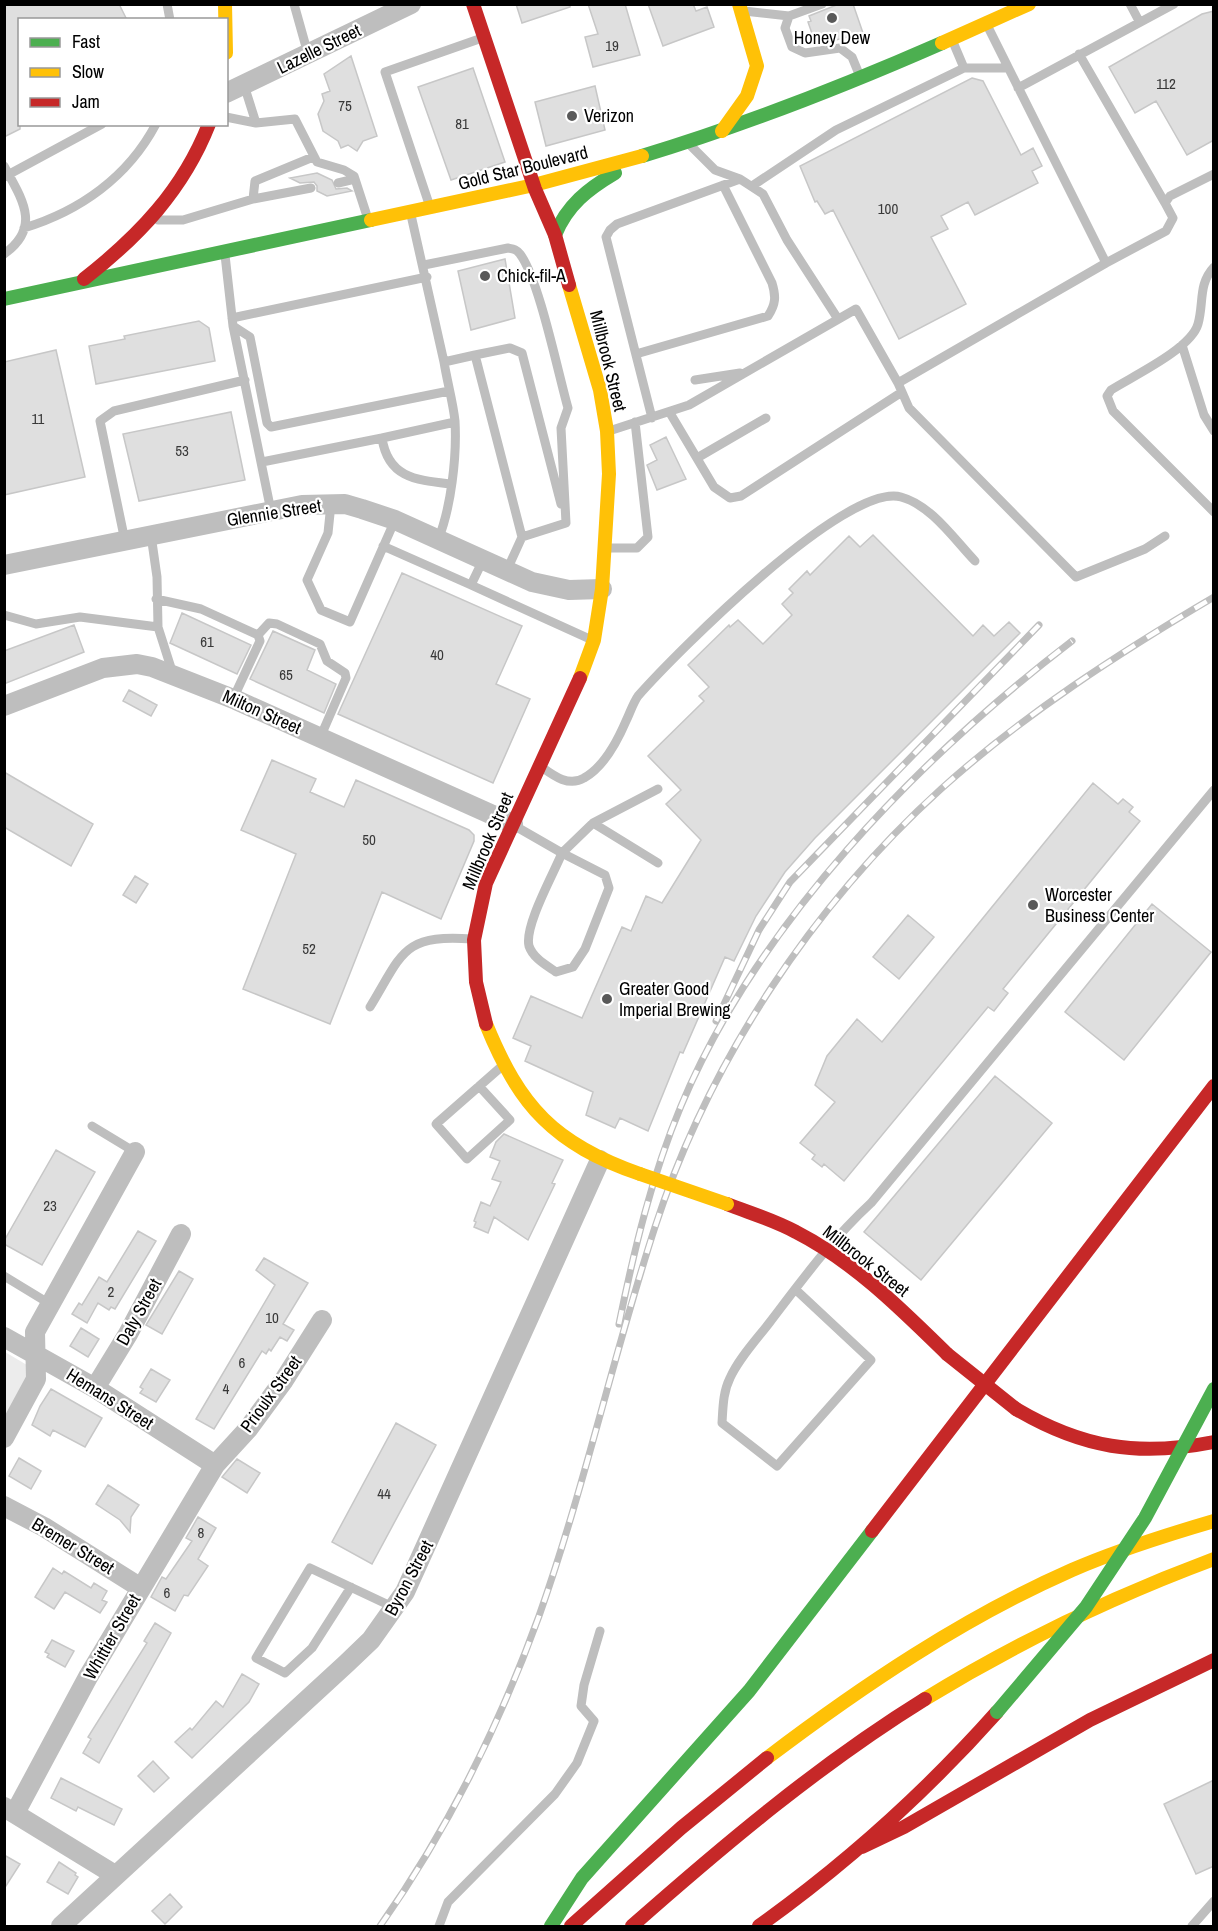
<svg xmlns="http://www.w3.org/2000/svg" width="1218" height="1931" font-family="'Archivo Narrow',sans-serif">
<rect width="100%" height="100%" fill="#fff"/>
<!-- green -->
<path fill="#ececec" d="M5 1352 32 1368 5 1419Z"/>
<!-- building -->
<path fill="#dfdfdf" stroke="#c7c7c7" stroke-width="1.5" d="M4 4H119L127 20H20V129L4 137Z
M516 4H570V7L522 23Z
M588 4H625L640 55 593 67 585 37 598 34Z
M648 4H693L696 11 707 7 714 27 663 46Z
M839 4H853L863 33 816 45 808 22 811 21 809 16Z
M1214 11V140L1187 155 1156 101 1135 113 1109 67 1202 14Z
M351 56 377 136 363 141 357 151 348 145 341 148 338 141 323 131 318 114 324 101 322 94 330 91 324 74Z
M473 68 505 162 451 180 418 87Z
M972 78 983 81 1021 155 1033 148 1042 166 1032 171 1038 183 975 215 968 202 941 216 948 229 931 237 966 304 899 339 833 210 825 214 817 201 815 202 800 166Z
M595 86 605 130 546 146 535 102Z
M317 173 332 180 336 189 347 188 352 191 327 196 317 191V186L314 182 300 183 290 178Z
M505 259 515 318 471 330 458 271Z
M199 321 209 328 215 361 96 384 89 346 125 339 124 336Z
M56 350 85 477 4 495V362Z
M231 412 245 480 139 501 123 434Z
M666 437 686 479 657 490 647 465 657 460 650 445Z
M873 535 973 636 983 625 994 636 1009 622 1020 633 815 838 785 872 756 916 734 961 725 957 683 1053 680 1052 648 1131 620 1118 615 1128 586 1115 593 1092 525 1061 531 1046 513 1038 531 996 582 1018 622 927 631 931 646 896 662 903 701 840 666 804 681 790 648 756 704 701 699 696 709 687 688 665 729 625 730 627 738 620 763 644 792 615 782 604 793 593 789 589 807 571 810 575 849 536 860 547Z
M402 573 522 626 496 684 530 699 493 783 338 714Z
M182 613 251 645 237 674 170 643Z
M74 625 84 652 4 684V651Z
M273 631 315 650 307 670 336 684 324 713 250 679Z
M129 690 157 705 151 716 123 701Z
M272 760 316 779 310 792 344 807 356 780 469 830 474 835V841L441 919 382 892 330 1024 243 989 296 854 241 830Z
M4 772 93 824 71 866 4 827Z
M1093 783 1118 804 1123 799 1133 807 1129 812 1140 821 1003 989 1008 993 994 1011 988 1007 844 1181 824 1164 822 1167 812 1159 815 1155 800 1143 835 1102 815 1085 827 1056 857 1019 882 1042Z
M135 876 148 884 136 903 123 895Z
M1152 904 1211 952 1124 1060 1065 1012Z
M908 915 934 937 899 979 873 957Z
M995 1076 1052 1123 921 1280 864 1232Z
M504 1134 563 1160 552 1183 555 1184 528 1240 494 1217 488 1233 474 1227 476 1222 474 1221 481 1202 490 1206 501 1182 492 1179 500 1161 490 1157 496 1142Z
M56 1150 95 1172 42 1265 4 1244V1241Z
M138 1231 156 1241 115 1309 111 1307 109 1310 98 1303 87 1323 72 1314 79 1303 82 1305 99 1277 107 1282Z
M264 1258 308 1283 283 1324 294 1330 287 1341 280 1337 271 1351 269 1349 266 1354 262 1351 214 1429 196 1419 275 1285 256 1270Z
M179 1271 193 1279 162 1334 146 1325Z
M81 1328 99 1339 88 1357 70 1346Z
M151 1369 170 1380 156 1402 140 1393 143 1389 140 1387Z
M51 1389 102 1418 85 1447 53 1430 50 1436 32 1425 40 1406Z
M396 1423 436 1445 372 1564 332 1542Z
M19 1458 41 1471 31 1489 9 1476Z
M237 1459 260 1473 247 1493 222 1477Z
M108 1485 139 1505 131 1517 130 1532 120 1520 96 1504Z
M198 1517 216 1528 198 1559 208 1566 188 1596 184 1595 175 1611 151 1597 162 1577 166 1579 192 1541 186 1538Z
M53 1568 62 1574 64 1571 91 1588 94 1583 107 1591 102 1600 107 1602 100 1613 65 1592 54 1609 35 1597Z
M155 1623 171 1633 99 1763 83 1753 91 1739 88 1737 147 1643 144 1641Z
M52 1640 74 1651 65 1667 47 1657 49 1654 45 1652Z
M242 1674 259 1684 249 1702 192 1758 175 1742 190 1728 192 1730 216 1701 223 1707Z
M153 1761 169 1778 154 1792 138 1776Z
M61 1778 122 1809 114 1825 78 1807 76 1811 51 1798Z
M1214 1780V1866L1196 1874 1164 1804Z
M4 1855 20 1864 4 1889Z
M59 1862 76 1873 75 1875 78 1877 68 1894 47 1882Z
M170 1894 182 1907 165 1924 152 1911Z"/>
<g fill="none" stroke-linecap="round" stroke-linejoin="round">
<!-- lane -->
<path stroke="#bebebe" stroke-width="9" d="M167 4 170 20
M294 4 308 54
M822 4 789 16 785 28 792 47 805 53 840 48 852 57 859 74
M1130 4 1139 21
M744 11 789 16
M953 42 964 68
M1079 54 1165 203
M244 85 256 123 295 119 317 162 344 170 354 176 367 216
M1018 88 1174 4
M226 117 256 123
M691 146 715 170 740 179 763 194 787 240 838 319
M4 166C22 199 42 227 4 254
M4 177 102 124
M338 183 355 179
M752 186 836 130 964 68H1008
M253 199 311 188
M429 204 385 72 482 38
M411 215 444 362 475 355 522 537
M158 220H183L253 199 255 181 313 157
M24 228C80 211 128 177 156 124
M225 255 233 326 271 511
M1106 263 1166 231 1173 218 1165 203 1170 196 1214 174
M424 265 508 248C513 249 516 249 520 254 539 279 558 373 568 408L561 428 566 523
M1214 267C1198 284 1204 303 1198 324 1191 349 1133 376 1111 390L1107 396 1113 411 1214 512
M232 318 427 277
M233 326 250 337 267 423 271 427 449 391
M1182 345 1204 415 1214 431
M636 354 768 316C776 304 776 296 772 283L723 185
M475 355 510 348 522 353 561 504
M695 380 740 373
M898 383 909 408 1076 577 1145 549 1165 536
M670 413 714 487 730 498 741 496 902 392
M652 418 606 237 610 230 617 224 740 179
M609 431 689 405 856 309 898 383 1106 263 988 27
M697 458 766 418
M262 462 382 438
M451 484C416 480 388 478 382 438L455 422
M331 504 328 533 307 580 321 610 350 622 395 520
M151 535 157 577 158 627 173 674
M438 540C451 508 457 457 455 421 453 402 447 381 444 362
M125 541 100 421 114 411 245 380
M383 546 471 585 483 560
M606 548H637L648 537 635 422
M507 570 522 537 566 523
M471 585 592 640
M156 599 201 609 258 635 260 641 233 699
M4 615 36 624 80 617 158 627
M258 635 269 623 277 624 320 644 327 661 345 673 346 678 320 738
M543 768C554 776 569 787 584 778 604 767 617 742 626 721 630 713 633 703 638 696 676 653 846 482 901 497 931 505 954 539 975 561
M593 823 658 789
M515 826 562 853 593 823 658 863
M562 853 605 875 609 888 585 949 573 967 556 972C546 965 533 958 529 946 524 926 554 873 562 853Z
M370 1007C403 953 402 934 472 939
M479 1086 510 1120 467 1159 436 1124 501 1067
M92 1126 135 1152
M4 1276 50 1304
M795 1289 871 1360 777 1466 722 1423C723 1407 723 1392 730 1378 739 1358 757 1339 770 1322 802 1280 832 1239 871 1203L1214 790
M351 1587 312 1648 285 1673 256 1658 310 1568 395 1608
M439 1926 448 1902 555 1794 577 1763 594 1721 581 1706 584 1685 600 1631
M1192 1926 1214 1901"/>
<!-- street -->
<path stroke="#bebebe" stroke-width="20" d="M226 93 411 4
M4 565 302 505 345 504 362 509 395 520 532 582 569 590 602 589
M4 706 103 668 137 664 152 667 236 700 513 824
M4 1337 95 1388 215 1465
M95 1388 128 1334 181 1234
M4 1438 36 1379 35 1332 135 1152
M4 1506 44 1527 141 1588
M4 1807 115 1875
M15 1813 88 1677 215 1465 248 1429 284 1380 322 1320
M61 1926 347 1663 371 1640 405 1592 600 1160"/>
<!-- fast -->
<path stroke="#4caf50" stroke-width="14" d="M642 156C745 125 844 86 942 43
M555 235C567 205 588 189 615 173
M4 299 371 220
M551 1926 582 1878 749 1691 872 1531"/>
<!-- slow -->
<path stroke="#ffc107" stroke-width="14" d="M225 4 226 53
M942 43 1029 4
M722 131 747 96 757 66 739 4
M371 220 534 185 642 156
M569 285 600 390 607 431 609 474 602 589 594 640 580 678
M486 1024C520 1107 554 1144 640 1174
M925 1699C1018 1642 1112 1597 1214 1559
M767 1758C862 1686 963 1618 1072 1570 1118 1550 1166 1535 1214 1521"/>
<!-- jam -->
<path stroke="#c62828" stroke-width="14" d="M473 4 535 189 555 235 569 285
M84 279C139 236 183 190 209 124
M486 1024 476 982 474 940 486 883 580 678
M727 1204C750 1213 774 1220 796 1232 853 1261 901 1309 947 1354
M1016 1409C1082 1448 1138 1457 1214 1442
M872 1531 1214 1086
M862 1847 904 1827 1090 1720 1214 1660
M571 1926 681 1828 767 1758
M632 1926C725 1844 820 1764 925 1699
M759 1926C847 1863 925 1793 997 1712"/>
<!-- rail casing -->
<g stroke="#bebebe" stroke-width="7">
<path id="rail" d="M716 1021 759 930 790 882 1039 625
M619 1324C634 1250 652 1175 681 1106 757 924 918 759 1072 641
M380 1926C447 1831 499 1726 539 1616 584 1489 613 1356 655 1227 709 1061 813 905 941 789 1023 715 1119 653 1214 597"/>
</g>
<!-- rail -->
<use href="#rail" stroke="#fff" stroke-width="4.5" stroke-dasharray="14" stroke-linecap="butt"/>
<!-- fast-bridge -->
<path stroke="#4caf50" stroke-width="14" d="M997 1712 1086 1607 1145 1518 1214 1389"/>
<!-- slow-bridge -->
<path stroke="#ffc107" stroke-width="14" d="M640 1174 727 1204"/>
<!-- jam-bridge -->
<path stroke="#c62828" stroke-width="14" d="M947 1354 1016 1409"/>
</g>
<!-- markers -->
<g fill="#595959" stroke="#fff" stroke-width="2">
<circle cx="832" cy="18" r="6"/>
<circle cx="572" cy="116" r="6"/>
<circle cx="485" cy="276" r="6"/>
<circle cx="1033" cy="905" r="6"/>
<circle cx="607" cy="999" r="6"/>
</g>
<g text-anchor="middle" stroke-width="4.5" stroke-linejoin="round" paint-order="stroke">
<!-- number labels -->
<g font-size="15" fill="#383838">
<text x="612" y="51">19</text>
<text x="1166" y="89">112</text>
<text x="345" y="111">75</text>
<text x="462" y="129">81</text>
<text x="888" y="214">100</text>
<text x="38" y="424">11</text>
<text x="182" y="456">53</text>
<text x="207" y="647">61</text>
<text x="437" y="660">40</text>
<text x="286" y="680">65</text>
<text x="369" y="845">50</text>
<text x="309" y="954">52</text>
<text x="50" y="1211">23</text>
<text x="111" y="1297">2</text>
<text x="272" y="1323">10</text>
<text x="242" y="1368">6</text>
<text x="226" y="1394">4</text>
<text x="384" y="1499">44</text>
<text x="201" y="1538">8</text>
<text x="167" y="1598">6</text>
</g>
<!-- poi labels -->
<g font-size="18" fill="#000" stroke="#fff" text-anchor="start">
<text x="832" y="44" text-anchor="middle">Honey Dew</text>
<text x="584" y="122">Verizon</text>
<text x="497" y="282">Chick-fil-A</text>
<text x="1045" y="901">Worcester<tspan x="1045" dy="21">Business Center</tspan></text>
<text x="619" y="995">Greater Good<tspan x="619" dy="21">Imperial Brewing</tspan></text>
</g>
<!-- street labels -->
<g font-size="18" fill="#000" stroke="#fff">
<text transform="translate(319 49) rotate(-26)" y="6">Lazelle Street</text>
<text transform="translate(523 168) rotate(-14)" y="6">Gold Star Boulevard</text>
<text transform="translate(608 361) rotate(76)" y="6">Millbrook Street</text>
<text transform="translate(274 513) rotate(-9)" y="6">Glennie Street</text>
<text transform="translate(262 712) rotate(24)" y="6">Milton Street</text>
<text transform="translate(488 841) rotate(-67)" y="6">Millbrook Street</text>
<text transform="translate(866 1261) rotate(38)" y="6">Millbrook Street</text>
<text transform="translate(139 1312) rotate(-61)" y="6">Daly Street</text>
<text transform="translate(271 1394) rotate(-54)" y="6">Prioulx Street</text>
<text transform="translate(110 1399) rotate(32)" y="6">Hemans Street</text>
<text transform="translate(73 1546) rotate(31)" y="6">Bremer Street</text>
<text transform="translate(409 1578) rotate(-62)" y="6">Byron Street</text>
<text transform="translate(112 1637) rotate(-60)" y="6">Whittier Street</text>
</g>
</g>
<!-- border -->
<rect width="1218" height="1931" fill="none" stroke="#000000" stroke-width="12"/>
<!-- legend -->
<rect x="18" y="18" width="210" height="108" fill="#ffffff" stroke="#999999" stroke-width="1.5"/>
<rect x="30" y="38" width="30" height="9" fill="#4caf50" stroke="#999999" stroke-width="1.5"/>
<text x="72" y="48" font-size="18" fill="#000000">Fast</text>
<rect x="30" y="68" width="30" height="9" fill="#ffc107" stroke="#999999" stroke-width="1.5"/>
<text x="72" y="78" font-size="18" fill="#000000">Slow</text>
<rect x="30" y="98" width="30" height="9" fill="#c62828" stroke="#999999" stroke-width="1.5"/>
<text x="72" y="108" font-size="18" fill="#000000">Jam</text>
</svg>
